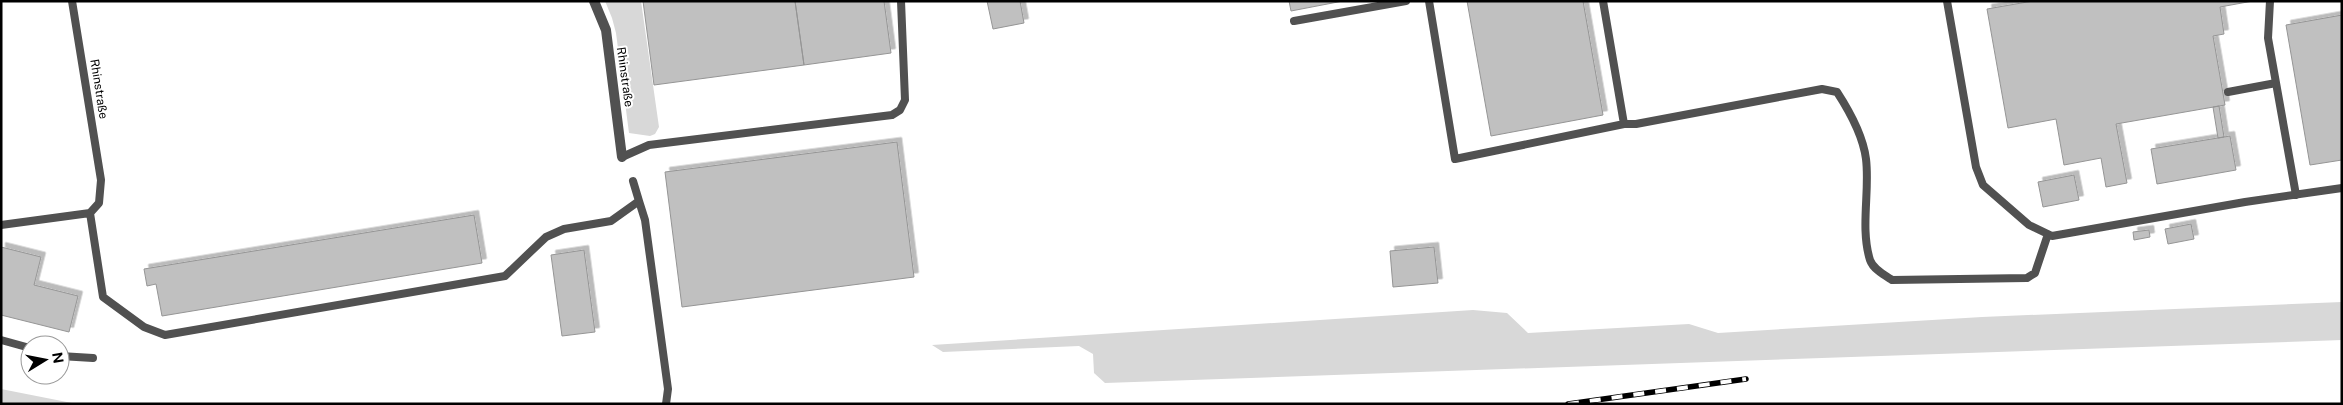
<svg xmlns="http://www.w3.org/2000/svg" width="2343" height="405" font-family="'Public Sans',sans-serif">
<defs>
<filter id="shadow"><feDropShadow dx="4.5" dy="-4.5" stdDeviation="0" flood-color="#0004"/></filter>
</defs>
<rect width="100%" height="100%" fill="#fff"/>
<!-- green -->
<path fill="#d8d8d8" d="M605 1H641L659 127 655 134 650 136 629 133 616 33 612 18Z
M2342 302V340L1105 383 1094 373 1093 354 1079 346 943 352 932 345 1473 310 1507 313 1528 333 1689 324 1718 333 1982 317Z
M1 389 77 404H1Z"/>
<!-- building -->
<path fill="#c0c0c0" stroke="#959595" filter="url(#shadow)" d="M643 1H795L804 65 654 85Z
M795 1H884L891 53 804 65Z
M987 1H1020L1024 23 993 29Z
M1289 1H1343L1291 11Z
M1467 1H1583L1603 115 1491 136Z
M2033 1H2253L2220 7 2224 34 2213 36 2225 105 2116 124 2127 183 2106 187 2101 158 2064 165 2056 119 2008 128 1987 9Z
M2342 15V160L2310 165 2286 25Z
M2219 106 2224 137 2218 138 2213 107Z
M2230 136 2236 170 2157 184 2151 149Z
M897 142 914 277 682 307 665 172Z
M2074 175 2079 200 2043 207 2038 182Z
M474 215 482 263 162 316 156 284 147 286 144 269Z
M2191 224 2194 239 2168 244 2165 229Z
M2149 230 2150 237 2134 240 2133 232Z
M1 247 41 257 34 285 78 296 69 332 1 315Z
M1434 247 1438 283 1393 287 1390 251Z
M584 250 595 332 562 336 551 255Z"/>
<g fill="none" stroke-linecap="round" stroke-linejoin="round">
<!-- lane -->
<path stroke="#515151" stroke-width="8" d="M1429 1 1455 159 1624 124H1636L1822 89 1837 92C1850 112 1863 135 1866 159 1870 191 1860 228 1870 260 1873 269 1884 275 1892 280L2027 278 2035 273 2048 234
M1603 1 1624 124
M1947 1 1976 167 1983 185 2029 225 2052 236 2245 202 2342 188
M2270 1 2268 38 2296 195
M1294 21 1406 1
M2228 92 2276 83
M622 157 649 145 892 115 900 110 905 100 901 1
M639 201 645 220 668 389 666 404
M90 213 103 297 144 327 165 335 505 276 546 237 564 229 611 221 639 201 633 181
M1 225 90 213 99 203 101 180 72 1
M1 340 30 348
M60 356 93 358"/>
<!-- street -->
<path stroke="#515151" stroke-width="10" d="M594 1 606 30 622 157"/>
<!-- rail casing -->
<g stroke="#000" stroke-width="5.5">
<path id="rail" d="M1568 404 1746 379"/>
</g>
<!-- rail -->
<use href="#rail" stroke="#fff" stroke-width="4" stroke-dasharray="11" stroke-linecap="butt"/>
</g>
<g text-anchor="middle" stroke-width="4" stroke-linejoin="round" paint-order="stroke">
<!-- street labels -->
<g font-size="12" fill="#000" stroke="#fff">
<text transform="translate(625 77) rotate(82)" y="4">Rhinstraße</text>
<text transform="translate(99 89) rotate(81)" y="4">Rhinstraße</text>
</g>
</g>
<!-- border -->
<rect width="2343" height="405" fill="none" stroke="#000000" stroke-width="5"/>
<!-- north arrow -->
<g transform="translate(45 360) rotate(80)"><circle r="24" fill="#ffffff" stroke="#999999"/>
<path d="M0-4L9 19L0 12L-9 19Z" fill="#000000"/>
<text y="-8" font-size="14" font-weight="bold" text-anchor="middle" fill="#000000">N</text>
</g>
</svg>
